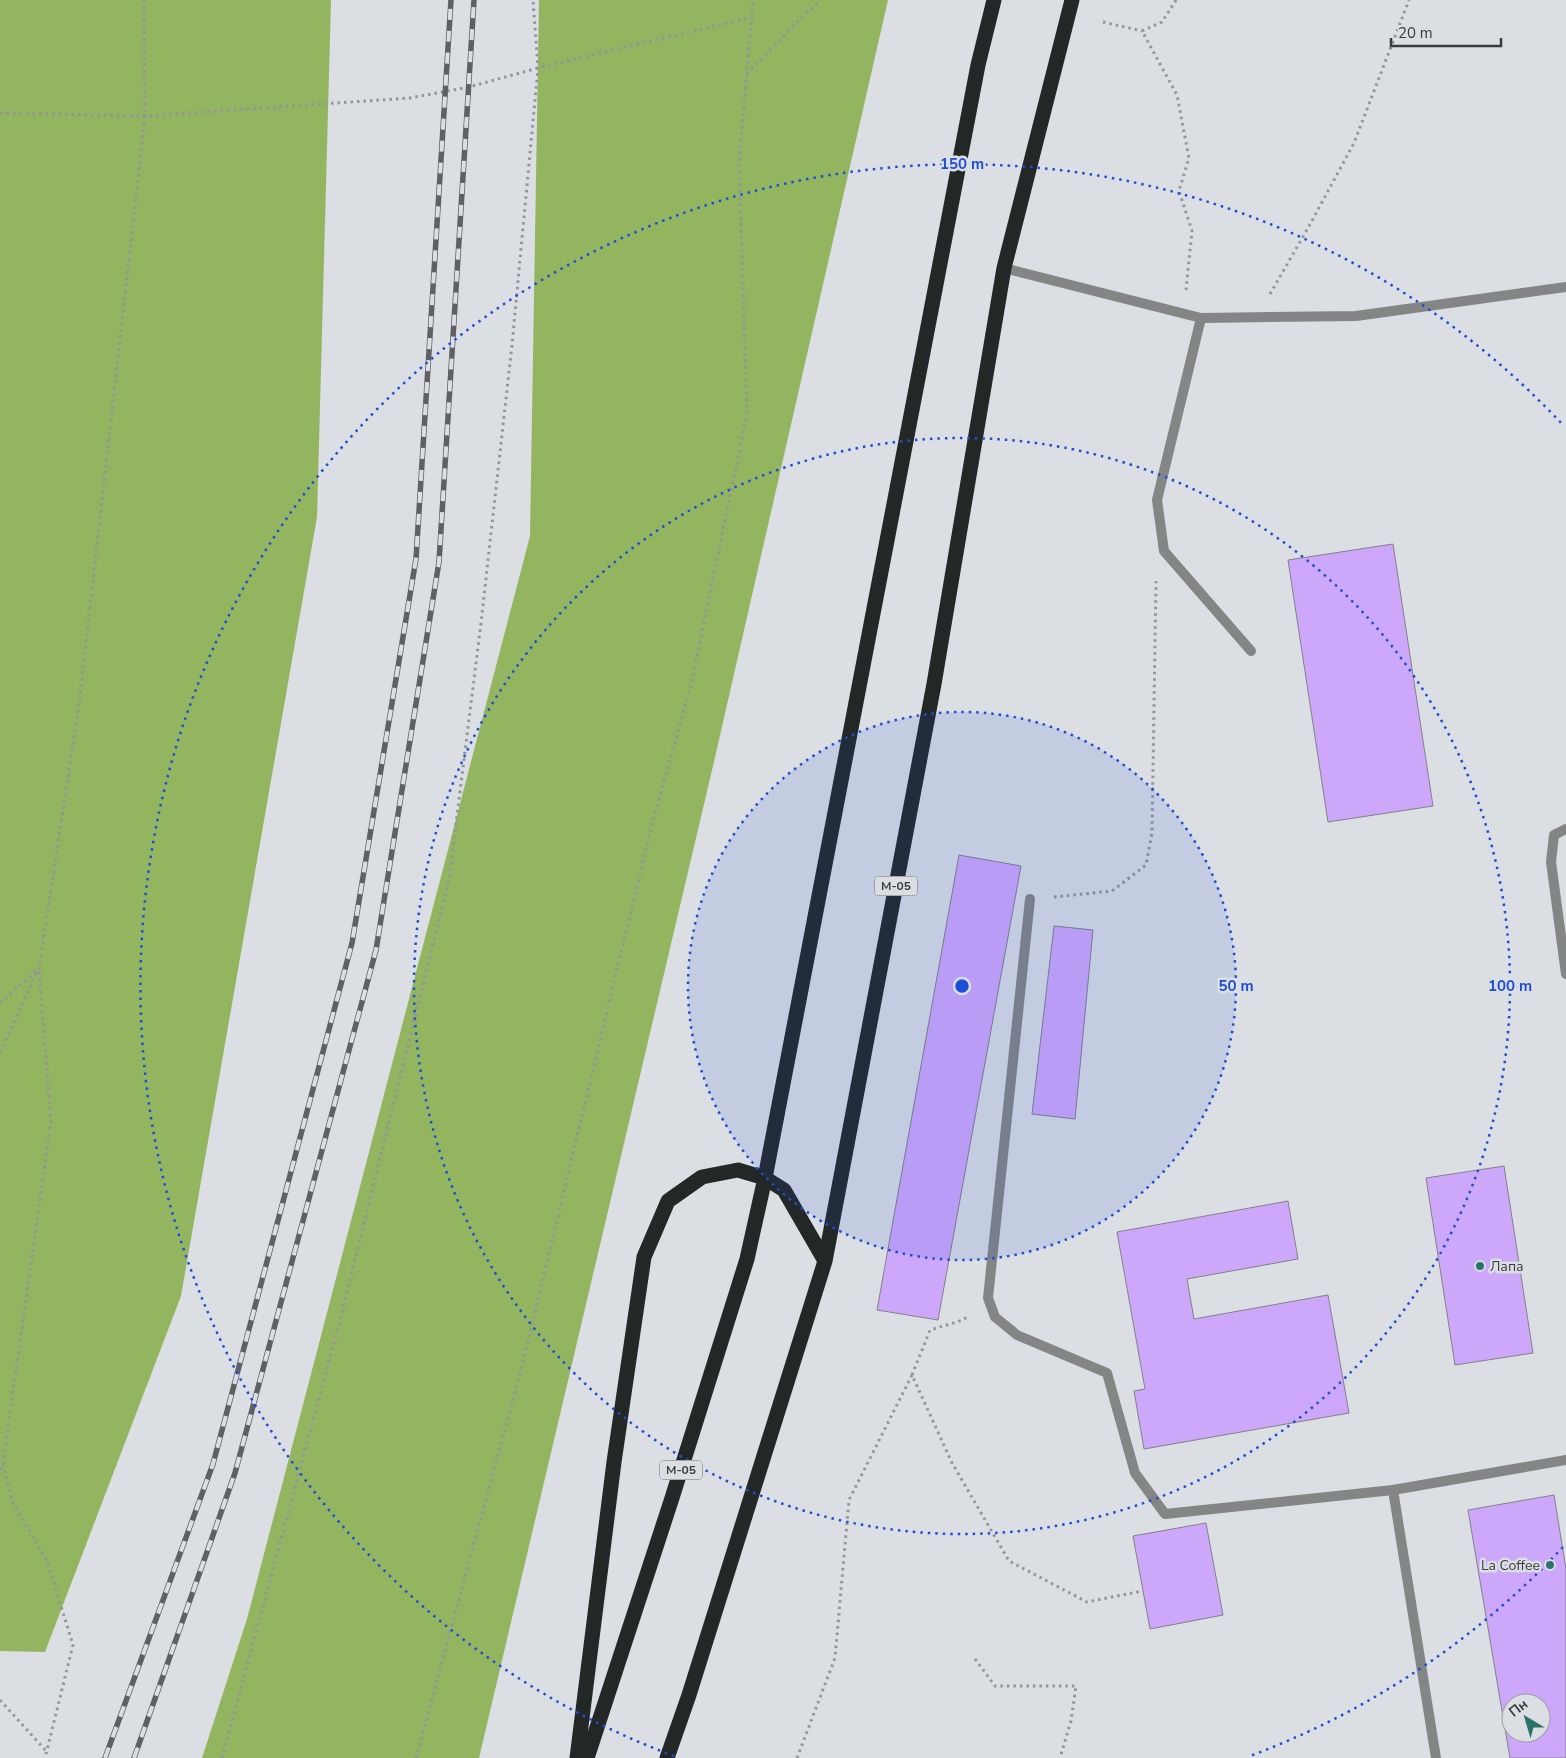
<svg xmlns="http://www.w3.org/2000/svg" width="1566" height="1758" font-family="'Nunito Sans',sans-serif">
<rect width="100%" height="100%" fill="#dbdee3"/>
<!-- forest -->
<path fill="#93b55f" d="M0 0H331L317 517 181 1296 45 1652 0 1651Z
M539 0H888L713 766 479 1758H202L247 1619 530 536Z"/>
<!-- building -->
<path fill="#cda8fa" stroke="#838186" fill-rule="evenodd" d="M1393 544 1433 806 1328 822 1288 560Z
M959 855 1021 866 938 1320 877 1310Z
M1054 926 1093 930 1075 1119 1032 1114Z
M1504 1166 1533 1353 1455 1365 1426 1178Z
M1288 1201 1298 1259 1187 1279 1194 1319 1328 1295 1349 1413 1144 1449 1134 1391 1145 1389 1117 1232Z
M1554 1495 1566 1569V1758H1510L1468 1510ZM1511 1703H1541V1733H1511Z
M1206 1523 1223 1615 1150 1629 1133 1536Z"/>
<g fill="none" stroke-linecap="round" stroke-linejoin="round">
<!-- path -->
<path stroke="#929599" stroke-width="3" stroke-dasharray="2.5 4" stroke-linecap="butt" d="M1176 0 1162 22 1142 31 1177 95 1189 158 1179 191 1192 231 1186 290
M1103 22 1142 31
M747 74 798 21 821 0
M0 113 145 116 410 98 469 87 538 68 752 17
M1270 294 1308 228 1354 143 1409 0
M1054 897 1112 891 1146 865 1152 833 1156 581
M0 1003 37 970
M0 1052 39 968 79 705 145 116 144 0
M912 1375 930 1330 963 1320 968 1316
M3 1464 12 1501 47 1561 73 1645 45 1758
M0 1470 3 1463 51 1121 39 968
M975 1659 995 1686H1076L1071 1721 1060 1758
M0 1700 47 1752
M222 1758 339 1324 449 880 481 623 512 345 538 68 533 0
M416 1758 521 1370 652 824 691 685 747 414 739 164 753 0
M797 1758 835 1658 849 1500 912 1375 952 1463 1009 1561 1087 1602 1143 1591"/>
<!-- lane -->
<path stroke="#838685" stroke-width="10" d="M1030 899 988 1298 995 1317 1017 1335 1107 1373 1135 1473 1165 1514 1393 1490 1566 1460
M1393 1490 1436 1758"/>
<!-- street -->
<path stroke="#838685" stroke-width="10" d="M1004 268 1201 318 1356 316 1566 287
M1201 318 1157 500 1164 551 1251 651
M1566 829 1554 835 1551 862 1566 974"/>
<!-- highway -->
<path stroke="#232826" stroke-width="15" d="M577 1758 614 1462 644 1257 668 1201 702 1177 738 1170 765 1178 784 1190 825 1261
M587 1758 672 1498 747 1259 765 1178 978 65 994 0
M667 1758 689 1695 825 1261 934 684 1004 268 1072 0"/>
<!-- rail casing -->
<g stroke="#5e6063" stroke-width="5.5">
<path id="rail" d="M105 1758 213 1464 352 943 416 559 451 0
M134 1758 235 1473 376 950 439 562 474 0"/>
</g>
<!-- rail -->
<use href="#rail" stroke="#dbdee3" stroke-width="4" stroke-dasharray="11" stroke-linecap="butt"/>
</g>
<!-- distance rings -->
<circle cx="962" cy="986" r="274" fill="#1d4ed8" fill-opacity=".12"/>
<g fill="none" stroke="#1d4ed8" stroke-width="2.5" stroke-dasharray="2.5 5">
<circle cx="962" cy="986" r="274"/>
<circle cx="962" cy="986" r="548"/>
<path d="M1563 1547A822 822 0 0 1 1250 1756M674 1756A822 822 0 1 1 1563 425"/>
</g>
<!-- markers -->
<g fill="#2b726b" stroke="#dbdee3" stroke-width="2">
<circle cx="1480" cy="1266" r="5"/>
<circle cx="1550" cy="1565" r="5"/>
</g>
<g text-anchor="middle" stroke-width="5" stroke-linejoin="round" paint-order="stroke">
<!-- shield labels -->
<g fill="#dbdee3" stroke="#6a6d70" stroke-width="1">
<rect x="875" y="876.5" width="42" height="19" rx="4"/>
<rect x="660" y="1460.5" width="42" height="19" rx="4"/>
</g>
<g font-size="12" font-weight="bold" fill="#3a3c3e">
<text x="896" y="890">М-05</text>
<text x="681" y="1474">М-05</text>
</g>
<!-- poi labels -->
<g font-size="14" fill="#3a3c3e" stroke="#dbdee3" text-anchor="start">
<text x="1490" y="1271">Лапа</text>
<text x="1540" y="1570" text-anchor="end">La Coffee</text>
</g>
</g>
<circle cx="962" cy="986" r="8" fill="#1d4ed8" stroke="#dbdee3" stroke-width="2.5"/>
<g font-size="15" text-anchor="middle" font-weight="bold" fill="#1d4ed8" stroke="#dbdee3" stroke-width="5" stroke-linejoin="round" paint-order="stroke">
<text x="962" y="169">150 m</text>
<text x="1236" y="991">50 m</text>
<text x="1510" y="991">100 m</text>
</g>
<!-- north arrow -->
<g transform="translate(1526 1718) rotate(322)"><circle r="24" fill="#dbdee3" stroke="#9b9da1"/>
<path d="M0-4L9 19L0 12L-9 19Z" fill="#2b726b"/>
<text y="-8" font-size="14" font-weight="bold" text-anchor="middle" fill="#3a3c3e">Пн</text>
</g>
<!-- scale -->
<path d="M1391 38v8h110v-8" fill="none" stroke="#3a3c3e" stroke-width="2.5"/>
<text x="1398" y="38" font-size="15" fill="#3a3c3e" stroke="#dbdee3" stroke-width="4" paint-order="stroke">20 m</text>
</svg>
